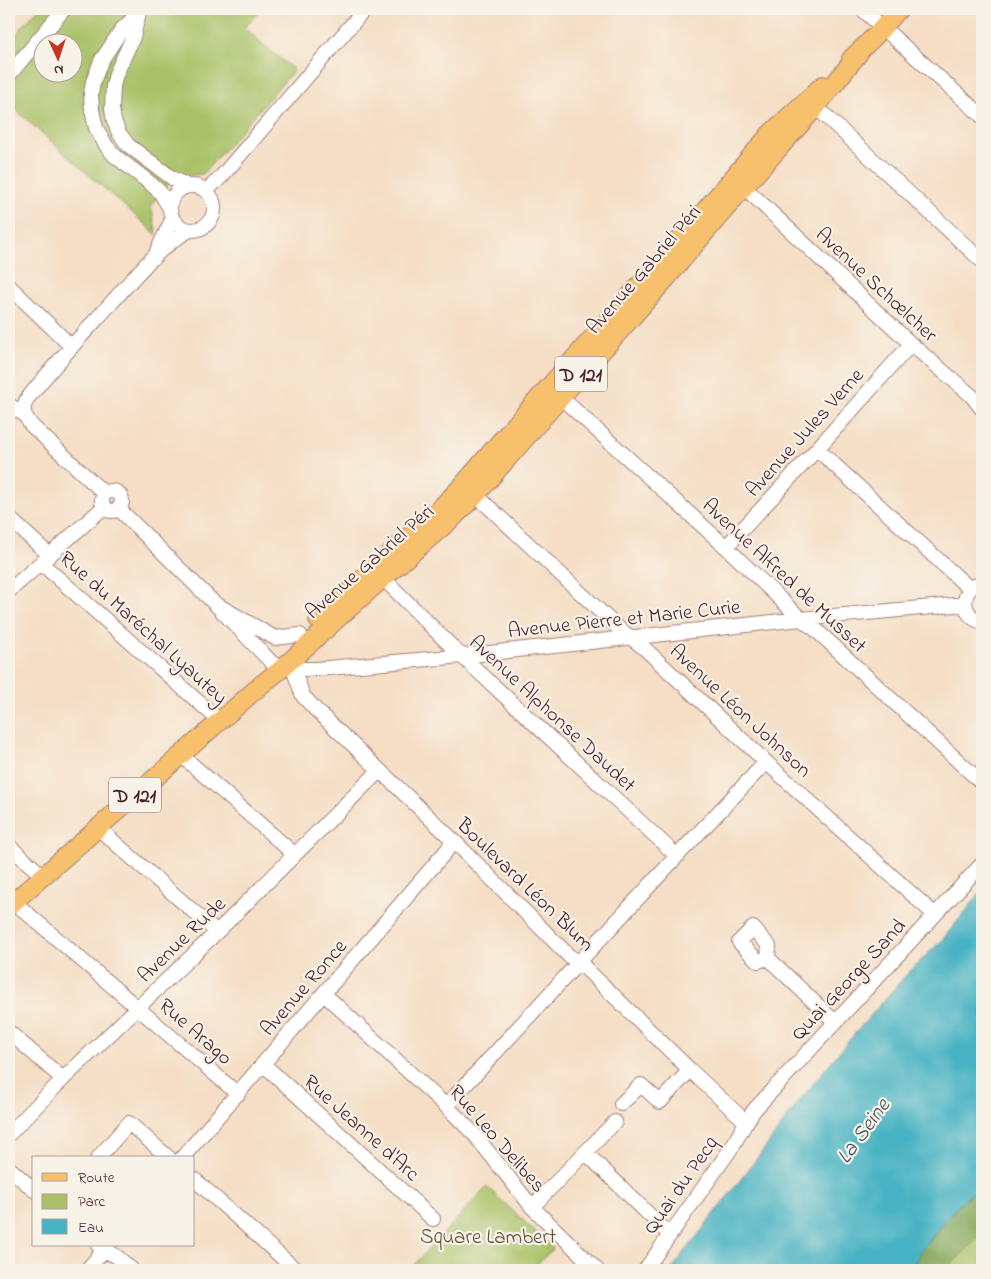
<svg xmlns="http://www.w3.org/2000/svg" width="991" height="1279" font-family="'Indie Flower',sans-serif">
<rect width="100%" height="100%" fill="#f7f3e8"/>
<filter id="ink" filterUnits="userSpaceOnUse"><feTurbulence type="fractalNoise" baseFrequency=".02" numOctaves="2"/><feDisplacementMap in="SourceGraphic" scale="10" xChannelSelector="R" yChannelSelector="G"/><feConvolveMatrix kernelMatrix="1 2 1 2 8 2 1 2 1" color-interpolation-filters="sRGB"/></filter>
<filter id="wash" filterUnits="userSpaceOnUse"><feTurbulence type="fractalNoise" baseFrequency=".0096" numOctaves="4" result="noise"/><feDisplacementMap in="SourceGraphic" scale="20" xChannelSelector="R" yChannelSelector="G"/><feGaussianBlur stdDeviation="1.12" result="paint"/><feColorMatrix in="noise" values="0 0 0 0 0 0 0 0 0 0 0 0 0 0 0 0 0 1.4 0 .05"/><feComposite in="paint" operator="in"/></filter>
<g filter="url(#wash)">
<rect width="100%" height="100%" fill="#f5dec5"/>
<!-- green -->
<path fill="#a8c166" stroke="#797048" fill-rule="evenodd" d="M38 9H261L244 28 294 70 203 174 183 176 177 173 151 205 157 235 9 104V62L17 33ZM42 42H72V72H42Z
M487 1187 553 1248 532 1270H409Z
M982 1234V1270H945Z"/>
<!-- forest -->
<path fill="#86a75b" stroke="#686343" d="M982 1184V1234L945 1270H912L920 1252 955 1209Z"/>
<!-- water -->
<path fill="#46b2c3" stroke="#486877" d="M982 891V1184L955 1209 920 1252 912 1270H671L768 1144 800 1100 845 1045 906 975 942 940Z"/>
</g>
<g filter="url(#ink)">
<g fill="none" stroke-linecap="round" stroke-linejoin="round">
<!-- minor casing -->
<g stroke="#a07e78" stroke-width="16">
<path id="minor" d="M862 9 982 116
M139 12 133 37 116 74 113 86 112 109 114 121 119 133 128 145 172 178 187 186
M138 14 122 29 101 61 93 82 91 94 92 110 96 128 107 147 115 156 150 183 160 192 169 207
M9 75 64 9
M816 107 982 261
M170 208a22 22 0 1 1 44 0a22 22 0 1 1-44 0Z
M744 187 911 344 972 396 982 409
M206 191 221 177 365 9
M157 251 172 220
M9 286 72 347
M562 396 567 403 726 547 801 619 815 629 982 783
M9 405 24 414 31 425 105 494
M24 414V406L27 399C54 365 84 333 113 301 136 275 158 248 188 231
M817 449 970 589
M102 501a10 10 0 1 1 20 0a10 10 0 1 1-20 0Z
M476 495 617 627 643 647 766 762 935 915
M118 508 214 603
M9 518 45 551 48 556
M726 547 817 449 911 344
M41 563 220 721
M383 578 453 648 677 856
M982 583C959 588 960 616 982 622
M9 591 104 507
M300 635 275 638 214 603 275 666 288 664 292 666 304 669H317L462 656 801 619 965 604
M292 666 303 696 315 709 453 840 569 956 579 962 690 1070 746 1122
M180 756 189 762 294 854
M98 828 217 932
M9 846 43 876
M12 903 21 908 238 1094
M753 928 769 946 768 958 758 961 739 942Z
M768 958 835 1022
M324 994 446 1106 474 1134 532 1207 597 1270
M9 1032 63 1079
M263 1064 433 1219
M621 1104 641 1085 660 1102 690 1070
M446 1106 677 856 766 762
M9 1134 63 1079 217 932 379 771
M585 1152 670 1235
M98 1158 129 1123 169 1158
M182 1158 448 849 453 840
M9 1168 34 1190
M194 1179 296 1270
M532 1207 615 1122
M98 1245 104 1250 116 1256 132 1270
M87 1270 108 1245
M645 1270 730 1150C739 1136 745 1122 755 1109L982 864"/>
</g>
<!-- major casing -->
<g stroke="#a07e78" stroke-width="20">
<path id="major" d="M851 59 875 36 899 9
M318 620 435 513 461 487 498 444 684 235 771 133 823 85
M9 906 262 684 279 671 383 578 454 517 476 495 554 405 664 281 744 187 816 107 859 53"/>
</g>
<!-- minor -->
<use href="#minor" stroke="#fff" stroke-width="14"/>
<!-- major -->
<use href="#major" stroke="#f7c06c" stroke-width="18"/>
</g>
</g>
<g text-anchor="middle" stroke-width="4.5" stroke-linejoin="round" paint-order="stroke">
<!-- shield labels -->
<g fill="#f7f3e8" stroke="#7e5f64" stroke-width="1">
<rect x="555" y="356.5" width="52" height="35" rx="4"/>
<rect x="109" y="777.5" width="52" height="35" rx="4"/>
</g>
<g font-size="20" font-weight="bold" fill="#4a1f2b">
<text x="581" y="381">D 121</text>
<text x="135" y="802">D 121</text>
</g>
<!-- street labels -->
<g font-size="21" fill="#4a1f2b" stroke="#f7f3e8">
<text transform="translate(643 269) rotate(-49)" y="7">Avenue Gabriel Péri</text>
<text transform="translate(877 284) rotate(43)" y="7">Avenue Schœlcher</text>
<text transform="translate(804 432) rotate(-48)" y="7">Avenue Jules Verne</text>
<text transform="translate(369 561) rotate(-41)" y="7">Avenue Gabriel Péri</text>
<text transform="translate(785 575) rotate(43)" y="7">Avenue Alfred de Musset</text>
<text transform="translate(624 618) rotate(-6)" y="7">Avenue Pierre et Marie Curie</text>
<text transform="translate(144 627) rotate(42)" y="7">Rue du Maréchal Lyautey</text>
<text transform="translate(741 710) rotate(43)" y="7">Avenue Léon Johnson</text>
<text transform="translate(553 713) rotate(43)" y="7">Avenue Alphonse Daudet</text>
<text transform="translate(526 884) rotate(44)" y="7">Boulevard Léon Blum</text>
<text transform="translate(181 939) rotate(-44)" y="7">Avenue Rude</text>
<text transform="translate(848 979) rotate(-47)" y="7">Quai George Sand</text>
<text transform="translate(303 987) rotate(-49)" y="7">Avenue Ronce</text>
<text transform="translate(196 1031) rotate(41)" y="7">Rue Arago</text>
<text transform="translate(362 1127) rotate(42)" y="7">Rue Jeanne d'Arc</text>
<text transform="translate(498 1138) rotate(49)" y="7">Rue Leo Delibes</text>
<text transform="translate(680 1185) rotate(-55)" y="7">Quai du Pecq</text>
</g>
<!-- park labels -->
<g font-size="21" fill="#66503d" stroke="#f7f3e8">
<text x="488" y="1243">Square Lambert</text>
</g>
<!-- water labels -->
<g font-size="22" font-style="italic" fill="#495260" stroke="#f7f3e8">
<text transform="translate(862 1130) rotate(-54)" y="8">La Seine</text>
</g>
</g>
<!-- margin -->
<rect width="991" height="1279" fill="none" stroke="#f7f3e8" stroke-width="30"/>
<!-- legend -->
<rect x="32" y="1156" width="162" height="90" fill="#f7f3e8" stroke="#b29e9c"/>
<rect x="42" y="1173" width="25" height="8" fill="#f7c06c" stroke="#b29e9c"/>
<text x="78" y="1182" font-size="15" fill="#4a1f2b">Route</text>
<rect x="42" y="1194" width="25" height="15" fill="#a8c166" stroke="#b29e9c"/>
<text x="78" y="1206" font-size="15" fill="#4a1f2b">Parc</text>
<rect x="42" y="1219" width="25" height="15" fill="#46b2c3" stroke="#b29e9c"/>
<text x="78" y="1232" font-size="15" fill="#4a1f2b">Eau</text>
<!-- north arrow -->
<g transform="translate(58 58) rotate(177)"><circle r="24" fill="#f7f3e8" stroke="#b29e9c"/>
<path d="M0-4L9 19L0 12L-9 19Z" fill="#c8321e"/>
<text y="-8" font-size="14" font-weight="bold" text-anchor="middle" fill="#4a1f2b">N</text>
</g>
</svg>
